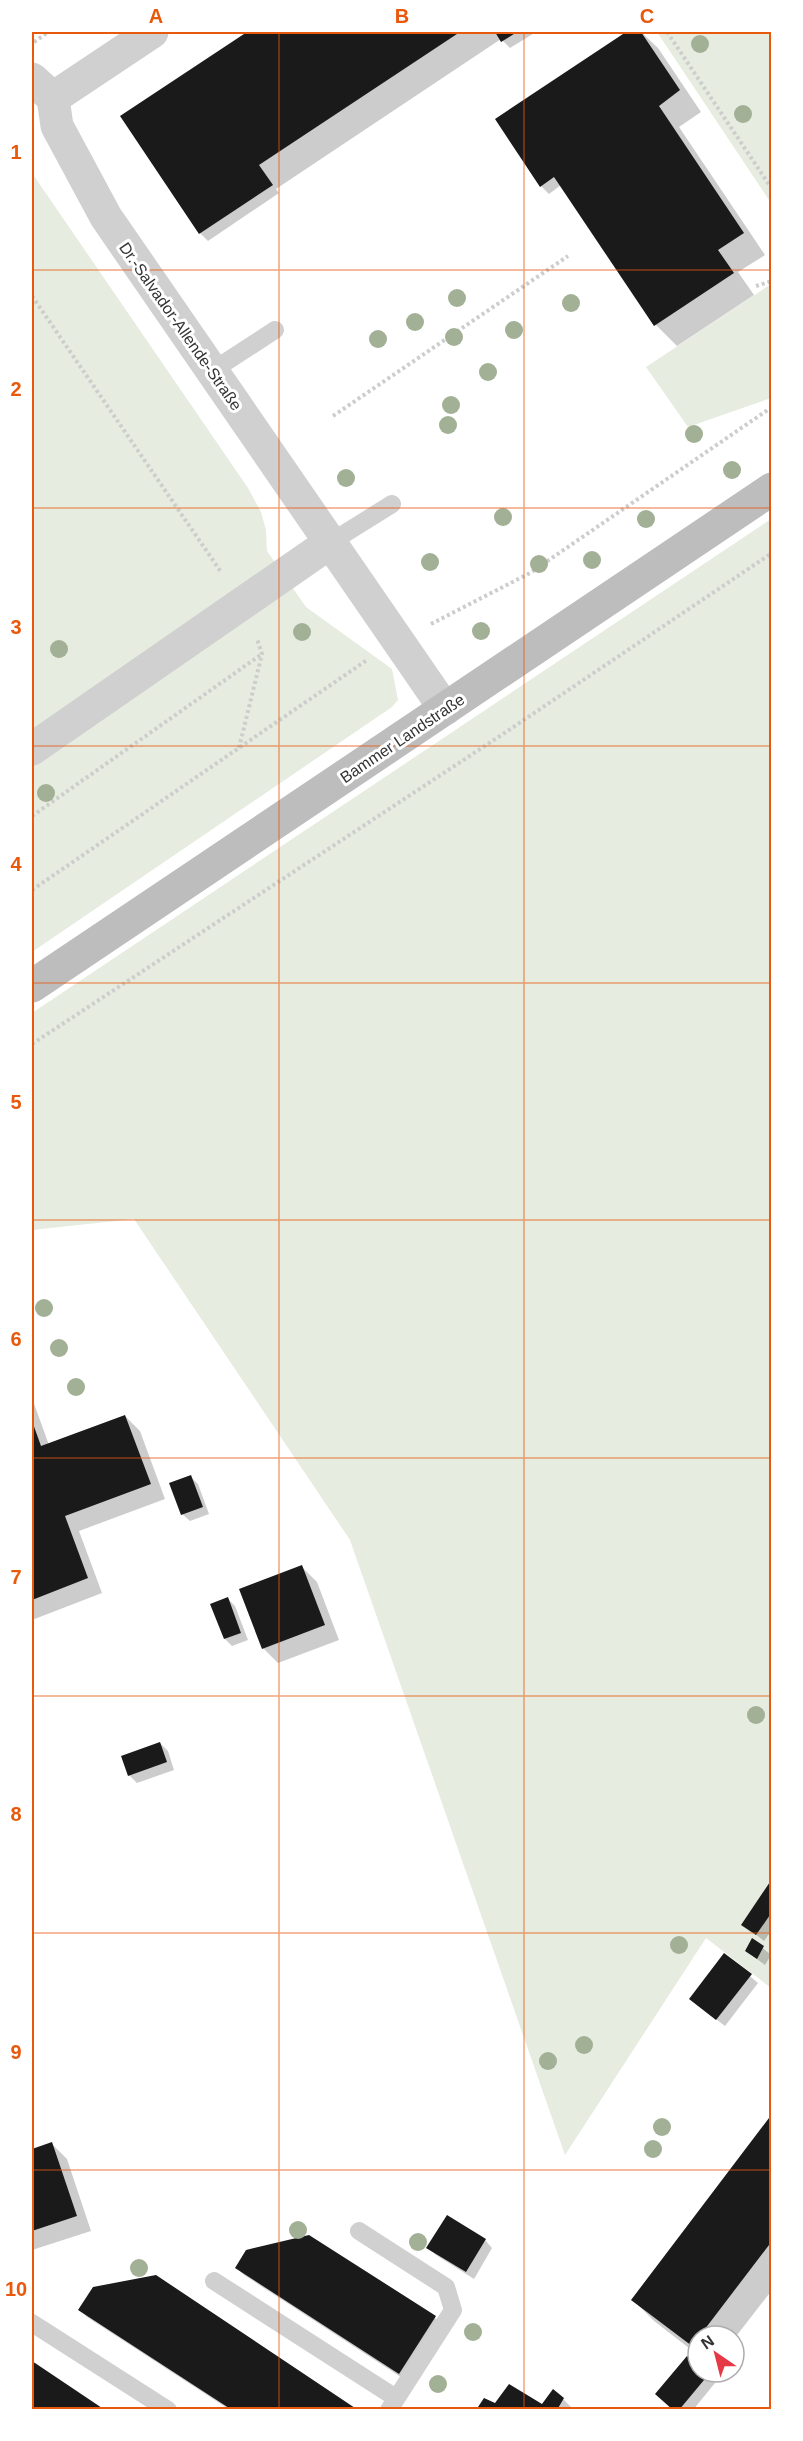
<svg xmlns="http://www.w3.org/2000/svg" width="803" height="2441" font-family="Helvetica,sans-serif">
<rect width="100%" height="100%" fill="#fff"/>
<!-- green -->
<path fill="#e6ecdf" d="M657 32H771V203Z
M32 173 248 488 261 512 266 530 267 551 306 607 392 669 398 700 392 707 32 952Z
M771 284V398L688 427 646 367Z
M771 519V1988L706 1938 565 2155 350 1540 134 1219 32 1230V1013Z"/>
<!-- shadow -->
<path fill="#0003" d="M249 32H536L510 48 501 39 276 189 279 193 208 241 200 233 122 116Z
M629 32H641L658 48 701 112 679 127 765 255 738 272 754 295 677 346 656 325 561 185 549 194 541 186 497 120Z
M32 1398 49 1445 125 1416 140 1431 165 1499 79 1531 102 1593 32 1620Z
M191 1477 198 1484 209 1514 190 1521 182 1514Z
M302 1567 317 1582 339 1640 278 1663 263 1648Z
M228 1599 235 1606 248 1640 232 1646 225 1639Z
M160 1743 168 1751 174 1770 137 1783 129 1775Z
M772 1882V1930L764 1941 743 1924Z
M753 1940 771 1955 765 1965 746 1951Z
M725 1955 758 1983 725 2026 699 2006Z
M772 2117V2290L734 2339V2336H698V2355L654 2321 633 2300Z
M52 2144 67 2159 91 2231 32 2250V2151Z
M309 2237 435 2318 443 2325 407 2381 244 2275 237 2268Z
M485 2240 492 2248 474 2279 436 2255 428 2248Z
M80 2310 355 2410H230L87 2317Z
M687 2358 698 2367V2372H704L715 2383 693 2410H674Z
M32 2363 102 2410H32Z
M563 2399 571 2407 569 2410H548Z"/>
<!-- building -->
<path fill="#1a1a1a" d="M247 32H460L259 165 273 185 199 234 120 116Z
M495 32H517L501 42Z
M626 32H641L680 90 659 106 744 233 718 250 734 273 654 326 554 177 540 187 495 119Z
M125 1415 151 1484 65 1516 88 1578 32 1600V1421L41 1446Z
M191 1475 203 1507 181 1515 169 1483Z
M302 1565 325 1625 262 1649 239 1589Z
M228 1597 241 1633 224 1639 210 1604Z
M160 1742 167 1762 128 1776 121 1756Z
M772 1879V1912L756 1935 741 1925Z
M752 1938 764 1946 757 1959 745 1951Z
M724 1953 752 1974 716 2020 689 1999Z
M772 2114V2241L692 2346 631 2300Z
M52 2142 77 2216 32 2231V2149Z
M447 2215 486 2239 466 2272 426 2248Z
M309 2235 436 2316 399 2374 235 2268 246 2250Z
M156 2275 358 2410H232L78 2310 93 2287Z
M687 2356 698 2365V2372L709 2374 679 2410H673L655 2394Z
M32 2361 105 2410H32Z
M509 2384 542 2404 553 2389 564 2398 557 2410H476L484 2398 495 2403Z"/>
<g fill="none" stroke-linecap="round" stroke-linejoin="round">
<!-- path -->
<path stroke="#cdcdcd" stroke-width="4" stroke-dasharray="3 3" stroke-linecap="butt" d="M667 32 772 189
M34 42 48 32
M756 286 772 281
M32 296 221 572
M333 416 568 256
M431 624 530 573 772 407
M239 748 262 654 257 639
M32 816 262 654
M32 890 367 660
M32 1044 506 732 772 553"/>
<!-- lane -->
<path stroke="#d0d0d0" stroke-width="18" d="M212 371 275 330
M331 542 392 504
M359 2231 446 2287 453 2310 389 2410
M214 2281 396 2398
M32 2323 168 2410"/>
<!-- street -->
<path stroke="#d0d0d0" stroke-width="33" d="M32 79 53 98
M53 98 57 126 106 217 445 709
M53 98 152 32
M32 749 331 542"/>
<!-- secondary -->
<path stroke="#bdbdbd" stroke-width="33" d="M32 986 772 489"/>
</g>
<!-- trees -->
<g fill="#a2b095">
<circle cx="700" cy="44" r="9"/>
<circle cx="743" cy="114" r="9"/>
<circle cx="457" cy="298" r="9"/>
<circle cx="571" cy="303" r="9"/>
<circle cx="415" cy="322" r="9"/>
<circle cx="514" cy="330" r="9"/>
<circle cx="454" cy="337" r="9"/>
<circle cx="378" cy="339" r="9"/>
<circle cx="488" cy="372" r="9"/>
<circle cx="451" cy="405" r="9"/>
<circle cx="448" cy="425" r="9"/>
<circle cx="694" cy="434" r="9"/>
<circle cx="732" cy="470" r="9"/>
<circle cx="346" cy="478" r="9"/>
<circle cx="503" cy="517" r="9"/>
<circle cx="646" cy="519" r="9"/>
<circle cx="592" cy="560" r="9"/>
<circle cx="430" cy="562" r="9"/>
<circle cx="539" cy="564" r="9"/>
<circle cx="481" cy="631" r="9"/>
<circle cx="302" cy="632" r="9"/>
<circle cx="59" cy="649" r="9"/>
<circle cx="46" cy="793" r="9"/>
<circle cx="44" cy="1308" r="9"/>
<circle cx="59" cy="1348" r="9"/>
<circle cx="76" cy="1387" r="9"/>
<circle cx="756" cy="1715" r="9"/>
<circle cx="679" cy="1945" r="9"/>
<circle cx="584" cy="2045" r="9"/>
<circle cx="548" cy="2061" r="9"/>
<circle cx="662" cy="2127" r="9"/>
<circle cx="653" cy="2149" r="9"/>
<circle cx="298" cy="2230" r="9"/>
<circle cx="418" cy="2242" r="9"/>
<circle cx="139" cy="2268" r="9"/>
<circle cx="473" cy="2332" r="9"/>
<circle cx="438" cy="2384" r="9"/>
</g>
<!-- grid -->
<path fill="none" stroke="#e8590c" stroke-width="1.5" stroke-opacity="0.55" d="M279 32V2410M524 32V2410M32 270H772M32 508H772M32 746H772M32 983H772M32 1220H772M32 1458H772M32 1696H772M32 1933H772M32 2170H772"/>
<g text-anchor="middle" stroke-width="6" stroke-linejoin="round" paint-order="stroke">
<!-- street labels -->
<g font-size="16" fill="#333" stroke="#fff">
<text transform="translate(181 326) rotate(55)" y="6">Dr.-Salvador-Allende-Straße</text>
<text transform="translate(402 738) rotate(-34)" y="6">Bammer Landstraße</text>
</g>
</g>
<!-- border -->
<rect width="803" height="2441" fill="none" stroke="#ffffff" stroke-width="66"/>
<!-- north arrow -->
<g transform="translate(716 2354) rotate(325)"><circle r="28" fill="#ffffff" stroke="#adadad" stroke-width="1.5"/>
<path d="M0-4.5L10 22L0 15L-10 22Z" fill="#e63946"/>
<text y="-9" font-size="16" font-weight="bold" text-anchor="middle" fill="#333333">N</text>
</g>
<rect x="33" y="33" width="737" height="2375" fill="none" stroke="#e8590c" stroke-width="2"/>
<g font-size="20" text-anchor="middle" font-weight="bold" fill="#e8590c">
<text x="156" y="23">A</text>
<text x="402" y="23">B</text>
<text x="647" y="23">C</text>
<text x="16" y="159">1</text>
<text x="16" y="396">2</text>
<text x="16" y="634">3</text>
<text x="16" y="871">4</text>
<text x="16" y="1109">5</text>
<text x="16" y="1346">6</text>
<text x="16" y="1584">7</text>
<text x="16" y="1821">8</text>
<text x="16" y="2059">9</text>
<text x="16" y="2296">10</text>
</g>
</svg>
